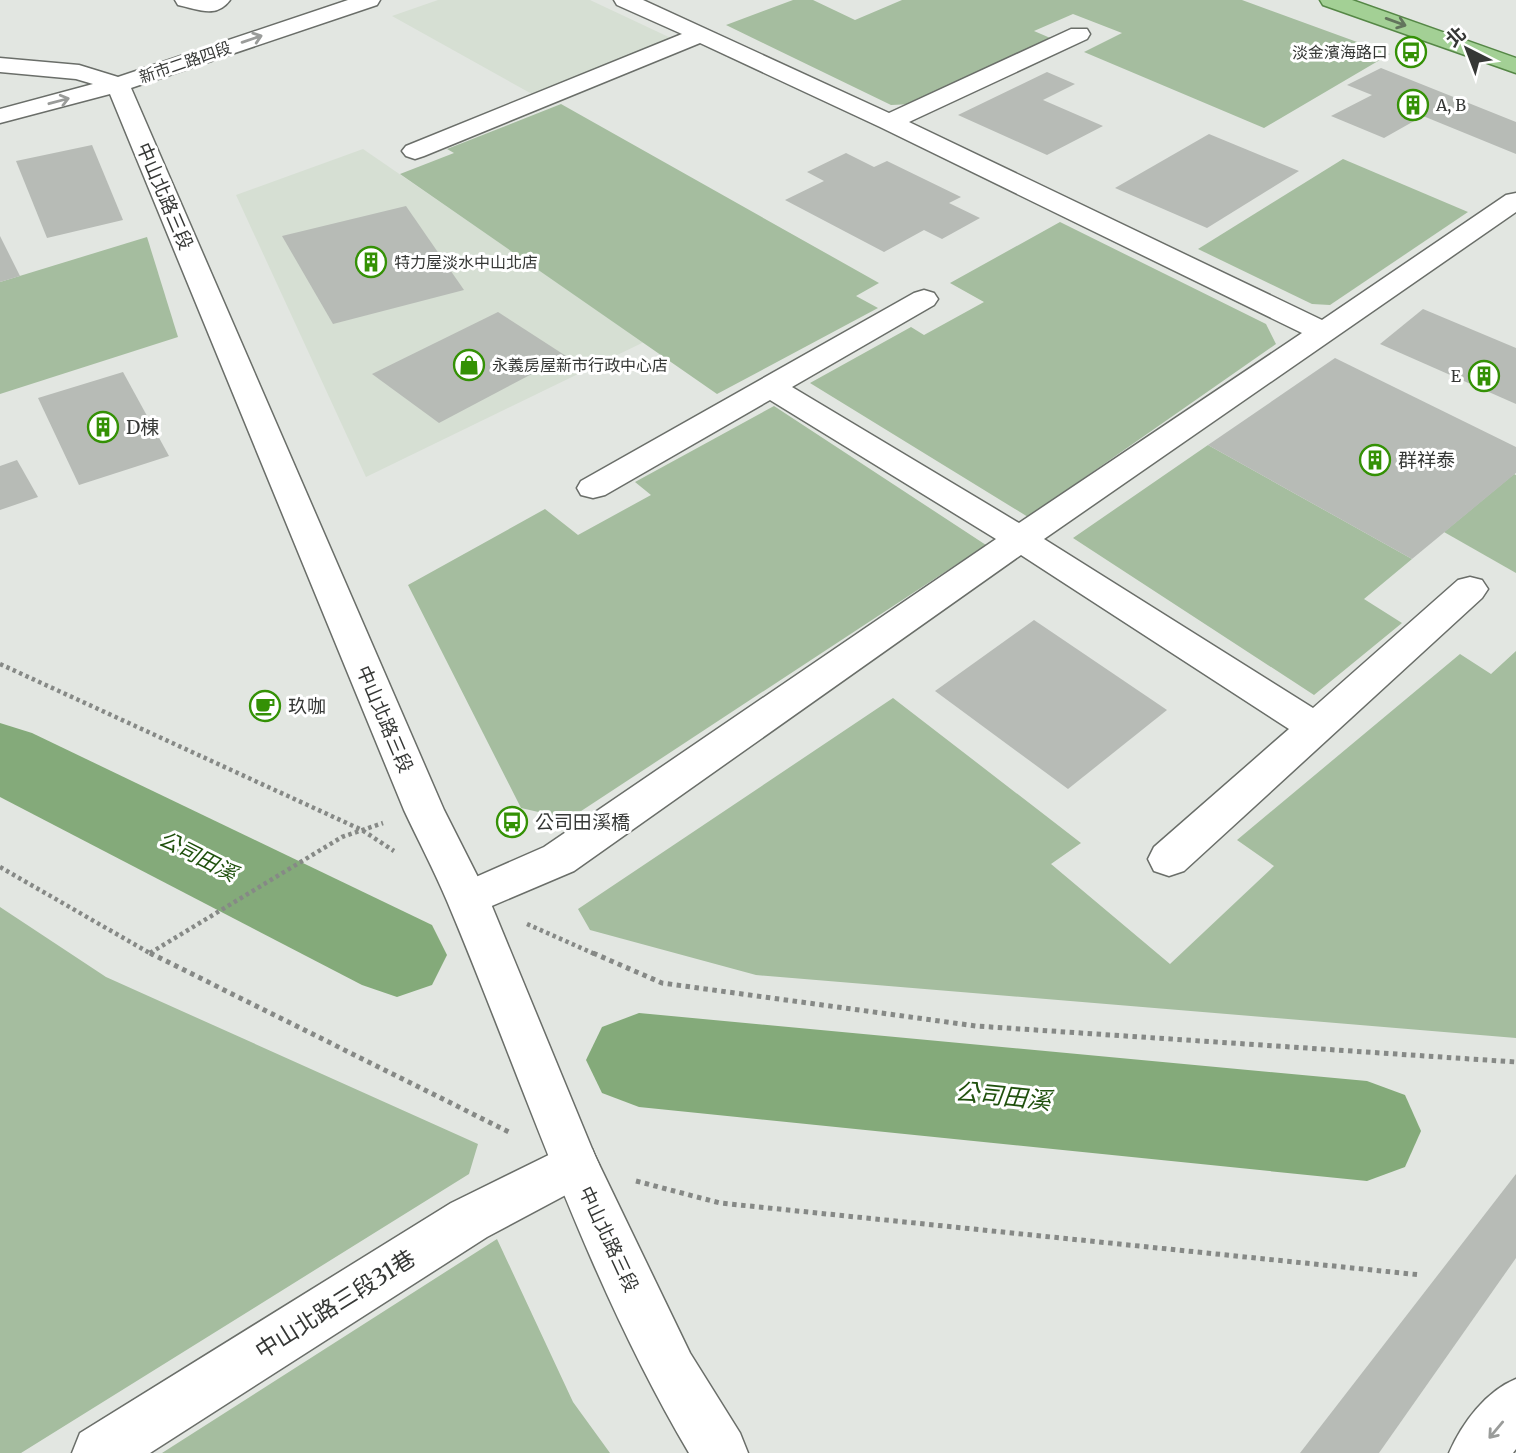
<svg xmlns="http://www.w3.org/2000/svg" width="1516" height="1453" font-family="Merriweather,'Noto Sans TC',serif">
<rect width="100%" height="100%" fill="#e2e6e1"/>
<!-- built -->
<g fill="#d6dfd3">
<path d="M438,0h152l83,39 -141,55 -140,-78z"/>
<path d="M363,149l281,193 -278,135 -130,-282z"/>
</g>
<!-- green -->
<g fill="#a5bd9f">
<path d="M793,0h20l42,20 47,-20h340l148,54 -126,74 -180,-76 38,-19 -49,-19 -39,17 21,9 -142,64 -22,1 -165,-80z"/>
<path d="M561,104l318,179 -23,13 22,12 -161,86 -317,-220 54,-21 -7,-4z"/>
<path d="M1343,159l125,53 -138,93 -18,-1 -114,-55z"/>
<path d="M1060,222l206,102 10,20 -248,173 -218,-134 101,-56 13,8 60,-33 -34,-19z"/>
<path d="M147,237l31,100 -178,57v-112z"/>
<path d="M774,406l212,139 -417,274 -48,-11 -113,-223 137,-76 33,26 73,-40 -16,-13z"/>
<path d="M1208,445l204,114 -48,40 38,24 -88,72 -241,-157z"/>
<path d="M1514,474l2,1v98l-72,-41z"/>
<path d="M1516,651v387l-760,-63 -166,-45 -12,-21 315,-211 188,145 -30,21 119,100 104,-98 -37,-26 223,-186 31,20z"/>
<path d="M0,907l106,70 372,167 -9,30 -448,279h-21z"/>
<path d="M497,1239l76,163 37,51h-448z"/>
</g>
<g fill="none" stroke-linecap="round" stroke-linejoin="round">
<!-- river -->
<g fill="#84aa7a" fill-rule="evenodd">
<path d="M0,723l32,10 400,192 15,30 -15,30 -35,12 -35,-12 -362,-188z"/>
<path d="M639,1013l728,68 38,14 16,36 -16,36 -38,14 -728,-74 -37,-14 -16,-33 16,-33z"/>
</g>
</g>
<!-- building -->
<g fill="#b7bbb6">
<path d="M1381,68l135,54v32l-93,-38 -39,22 -53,-22 41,-21 -25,-10z"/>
<path d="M1047,72l28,12 -32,16 60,26 -56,29 -89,-40z"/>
<path d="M1209,134l90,37 -92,57 -92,-40z"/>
<path d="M92,145l31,75 -76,18 -31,-77z"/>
<path d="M846,153l28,14 13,-6 74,36 -12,6 31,15 -38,21 -18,-9 -40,22 -99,-52 39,-19 -17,-9z"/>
<path d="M406,206l58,84 -131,34 -51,-88z"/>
<path d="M0,236l20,40 -20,6z"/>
<path d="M1423,309l93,39v56l-136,-60z"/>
<path d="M498,312l68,44 -127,67 -67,-49z"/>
<path d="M1335,358l181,89v26l-104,86 -204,-114z"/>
<path d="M123,372l46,84 -90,29 -41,-87z"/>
<path d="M17,460l21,37 -38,13v-44z"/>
<path d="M1034,620l133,90 -99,79 -133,-98z"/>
<path d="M1516,1174v84l-137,195h-79z"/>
</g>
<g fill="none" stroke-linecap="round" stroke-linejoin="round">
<!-- street casing -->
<g stroke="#6a6e69" stroke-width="3">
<g id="street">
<path d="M175,0h55c-14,19 -32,9 -52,5z"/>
<path d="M614,0h29l246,113 182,-84h16l3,5 -3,5 -178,83 413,198 184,-125 10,-2v19l-472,327 269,169 145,-128 12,-3 12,3 6,9 -6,9 -298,273 -15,5 -15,-5 -6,-12 6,-12 135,-118 -268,-174 -447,316 -106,45 -15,-5 -6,-12 6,-12 91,-40 452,-308 -226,-139 -165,95 -12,3 -12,-3 -4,-7 4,-7 333,-188 10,-3 10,3 4,6 -4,6 -142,82 227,136 283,-190 -422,-206 -180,-84 -276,113 -9,3 -9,-3 -4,-5 4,-5 276,-112 -65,-29z"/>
<path d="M575,1142l17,7 7,16 -7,16 -105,56 -337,216h-78l8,-20 371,-230z"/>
</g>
</g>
<!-- secondary casing -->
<g stroke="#6a6e69" stroke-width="3">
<g id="secondary">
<path d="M348,0h32l-3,5 -246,83 313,722 45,89 106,257 95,197 50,80 8,20h-59c-103,-174 -164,-367 -242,-552 -13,-31 -29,-61 -43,-91l-294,-716 -110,29v-14l93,-25 -17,-5 -76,-7v-14l79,7 39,12z"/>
<path d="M1516,1379v70l-3,4h-64c13,-30 37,-62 67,-74z"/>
</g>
</g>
<!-- primary casing -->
<g stroke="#558746" stroke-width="3">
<path id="primary" d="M1320,0h32l164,58v15l-193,-68z"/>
</g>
<!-- path-far1 -->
<g stroke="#868986" stroke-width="4.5" stroke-dasharray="3.5 3.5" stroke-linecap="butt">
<path d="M0,664l362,166 32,21"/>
<path d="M0,867l153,88"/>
<path d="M527,924l70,31"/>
<path d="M150,953l192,-116 41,-14"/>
</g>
<!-- path -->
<g stroke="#868986" stroke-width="5" stroke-dasharray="4.5 4.5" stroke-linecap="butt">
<path d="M150,953l361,180"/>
<path d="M593,953l69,30 314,43 540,36"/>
<path d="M636,1181l84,22 701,72"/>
</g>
<!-- street -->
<use href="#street" fill="#fff" fill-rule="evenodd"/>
<!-- secondary -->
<use href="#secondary" fill="#fff" fill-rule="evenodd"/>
<!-- primary -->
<use href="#primary" fill="#a3d095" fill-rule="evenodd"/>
</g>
<!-- one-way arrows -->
<defs><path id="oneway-shaft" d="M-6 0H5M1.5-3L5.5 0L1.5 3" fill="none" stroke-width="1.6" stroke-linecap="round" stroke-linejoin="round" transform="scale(1.75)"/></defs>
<use stroke="#62755c" href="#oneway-shaft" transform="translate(1396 22) rotate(20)"/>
<g stroke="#9a9c9a">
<use href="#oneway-shaft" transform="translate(252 39) rotate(-19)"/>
<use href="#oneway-shaft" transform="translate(59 101) rotate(-15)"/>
<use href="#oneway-shaft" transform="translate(1496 1430) rotate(130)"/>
</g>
<!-- icons -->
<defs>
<g id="bus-ring" transform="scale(1.575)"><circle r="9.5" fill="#fff" stroke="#349105" stroke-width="1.5"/><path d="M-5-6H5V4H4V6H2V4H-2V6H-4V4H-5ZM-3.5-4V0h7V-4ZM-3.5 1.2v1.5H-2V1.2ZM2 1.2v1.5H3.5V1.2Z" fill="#349105"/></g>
<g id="building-ring" transform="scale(1.575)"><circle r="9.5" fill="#fff" stroke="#349105" stroke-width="1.5"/><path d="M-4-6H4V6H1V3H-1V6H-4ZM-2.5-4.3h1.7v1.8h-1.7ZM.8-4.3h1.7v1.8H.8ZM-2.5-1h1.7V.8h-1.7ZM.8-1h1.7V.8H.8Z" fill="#349105"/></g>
<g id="shop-ring" transform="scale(1.575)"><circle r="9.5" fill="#fff" stroke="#349105" stroke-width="1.5"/><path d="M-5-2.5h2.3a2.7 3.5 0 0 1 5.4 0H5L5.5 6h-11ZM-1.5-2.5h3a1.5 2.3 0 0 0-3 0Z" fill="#349105"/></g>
<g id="cafe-ring" transform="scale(1.575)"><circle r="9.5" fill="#fff" stroke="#349105" stroke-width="1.5"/><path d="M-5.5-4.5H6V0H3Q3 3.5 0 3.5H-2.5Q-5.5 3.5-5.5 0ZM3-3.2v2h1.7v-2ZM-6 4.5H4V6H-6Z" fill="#349105"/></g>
</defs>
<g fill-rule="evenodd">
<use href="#bus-ring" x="1411" y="52"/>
<use href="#building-ring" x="1413" y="105"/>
<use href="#building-ring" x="371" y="262"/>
<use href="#shop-ring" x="469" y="365"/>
<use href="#building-ring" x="1484" y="376"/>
<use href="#building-ring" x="103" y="427"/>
<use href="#building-ring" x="1375" y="460"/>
<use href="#cafe-ring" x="265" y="706"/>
<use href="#bus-ring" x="512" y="822"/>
</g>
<g text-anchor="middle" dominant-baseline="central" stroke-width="6" stroke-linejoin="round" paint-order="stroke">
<!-- far-poi labels -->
<g font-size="16" fill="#363836" stroke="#fff" text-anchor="start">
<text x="1388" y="52" text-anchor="end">淡金濱海路口</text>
<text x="1436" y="105">A, B</text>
<text x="394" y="262">特力屋淡水中山北店</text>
<text x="492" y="365">永義房屋新市行政中心店</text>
<text x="1461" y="376" text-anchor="end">E</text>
</g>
<!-- far-street labels -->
<g font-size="16" fill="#363836" stroke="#fff">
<text transform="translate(185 62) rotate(-19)">新市二路四段</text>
</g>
<!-- street labels -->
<g font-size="19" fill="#363836" stroke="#fff">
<text transform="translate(165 196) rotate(67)">中山北路三段</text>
<text transform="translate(385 719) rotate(67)">中山北路三段</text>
<text transform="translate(609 1239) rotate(65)">中山北路三段</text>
</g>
<!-- poi labels -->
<g font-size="19" fill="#363836" stroke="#fff" text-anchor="start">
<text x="126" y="427">D棟</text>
<text x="1398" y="460">群祥泰</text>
<text x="288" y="706">玖咖</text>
<text x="535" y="822">公司田溪橋</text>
</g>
<!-- water labels -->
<g font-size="21" font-style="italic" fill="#20510e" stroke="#fff">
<text transform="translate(198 856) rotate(27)">公司田溪</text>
</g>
<!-- near-street labels -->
<g font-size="23" fill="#363836" stroke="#fff">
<text transform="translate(335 1304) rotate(-32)">中山北路三段31巷</text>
</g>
<!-- near-water labels -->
<g font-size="24" font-style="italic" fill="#20510e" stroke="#fff">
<text transform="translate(1003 1096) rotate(6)">公司田溪</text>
</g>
</g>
<!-- north arrow -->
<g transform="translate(1467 49) rotate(318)" stroke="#ffffff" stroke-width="5" paint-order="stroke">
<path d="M0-5L12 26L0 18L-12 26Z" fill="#363836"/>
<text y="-10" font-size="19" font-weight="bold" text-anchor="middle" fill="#363836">北</text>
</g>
</svg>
